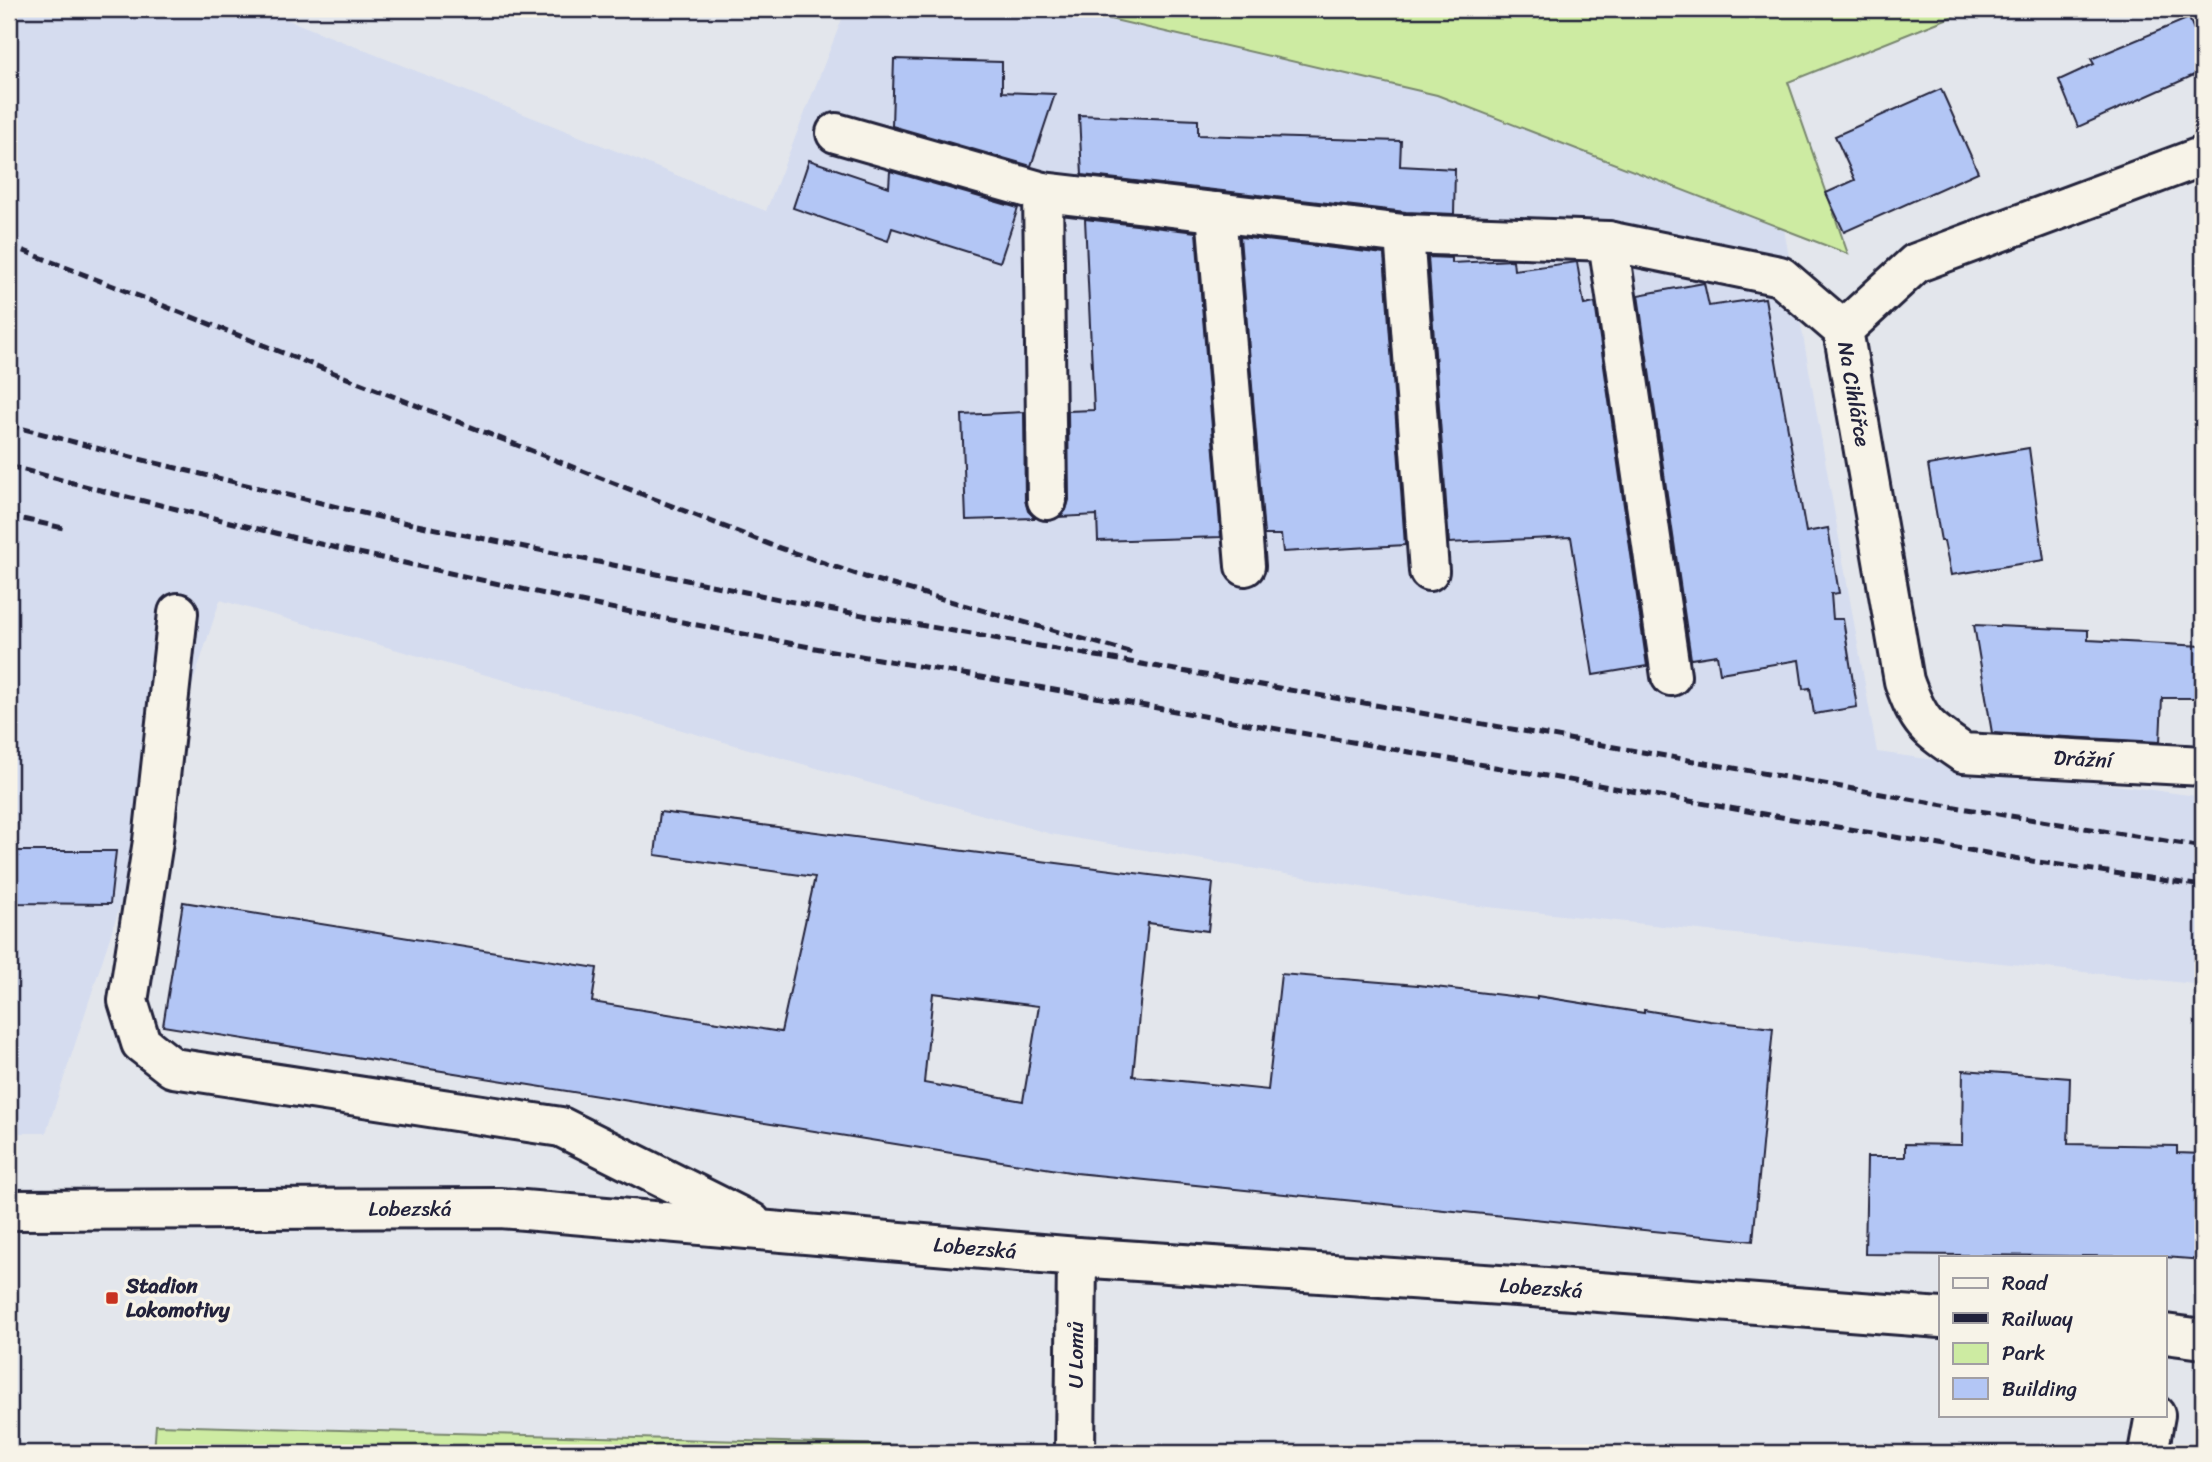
<svg xmlns="http://www.w3.org/2000/svg" width="2212" height="1462" font-family="Sriracha,sans-serif">
<rect width="100%" height="100%" fill="#e3e6ec"/>
<filter id="ink" filterUnits="userSpaceOnUse"><feTurbulence type="fractalNoise" baseFrequency=".0143" numOctaves="2"/><feDisplacementMap in="SourceGraphic" scale="14" xChannelSelector="R" yChannelSelector="G"/><feConvolveMatrix kernelMatrix="1 2 1 2 8 2 1 2 1" color-interpolation-filters="sRGB"/></filter>
<g filter="url(#ink)">
<!-- built -->
<path fill="#d5dcef" d="M9,9h252l505,202 80,-202h221l370,86 347,134 93,523 326,45v188l-742,-81 -410,-70 -831,-234 -174,533h-37z"/>
<!-- green -->
<g fill="#cdeba2" stroke="#78866e" stroke-width="2">
<path d="M1067,9h904l-183,73 60,172 -411,-159z"/>
<path d="M156,1425l811,22v6h-813z"/>
</g>
<!-- building -->
<g fill="#b3c6f5" stroke="#22223b" stroke-width="2" fill-rule="evenodd">
<path d="M2189,18l14,33v20l-125,56 -19,-47 35,-16 -3,-5z"/>
<path d="M894,59l108,3v30l53,2 -24,72 -139,-40z"/>
<path d="M1941,89l37,83 -134,60 -18,-39 29,-13 -20,-44z"/>
<path d="M1079,115l119,5v15l203,6 -1,25 55,3 -1,45 -48,-2 -324,-37z"/>
<path d="M809,160l80,27 1,-16 128,37 -18,54 -108,-34 -4,13 -95,-33z"/>
<path d="M1085,219l111,13 25,305 -123,4 -1,-26 -37,2 6,-7 3,-10 -1,-89 26,-1z"/>
<path d="M1240,237l144,17 21,291 -122,7 -2,-17h-17z"/>
<path d="M1428,257l24,1v5l61,-3 1,10 63,-8 7,43 11,-2 52,363 -54,9 -22,-138 -122,6z"/>
<path d="M1704,283l5,23 56,-8 41,234 22,-4 11,65 -8,1 2,25h10l14,88 -43,7 -4,-26 -7,1 -4,-29 -79,13 -3,-18 -26,4 -53,-364z"/>
<path d="M1024,412l1,88 3,11 7,7 -69,2 -4,-105z"/>
<path d="M2029,448l15,112 -93,15 -7,-34h-3l-13,-76z"/>
<path d="M1974,625l114,5v10l115,6v52h-41l-2,44 -168,-9z"/>
<path d="M660,812l553,71 -5,48 -60,-8 -15,153 135,14 13,-116 137,11 119,14v-3l107,17v-3l66,11 63,7 -20,213 -677,-68 -913,-147 20,-124 414,66 -5,34 189,30 34,-155 -160,-22zM933,993l106,13 -16,95 -99,-18z"/>
<path d="M9,851h107l-6,53 -101,-1z"/>
<path d="M1963,1070l107,8 -2,66 109,2v7l26,1v106l-38,-3 -300,-3 2,-97h38v-13l57,1z"/>
</g>
<g fill="none" stroke-linecap="round" stroke-linejoin="round">
<!-- minor casing -->
<g stroke="#22223b" stroke-width="44">
<g id="minor">
<path d="M836,133l207,59 361,42 204,7 172,35 63,54"/>
<path d="M2203,156l-287,107 -73,67 61,351c15,42 22,47 59,72l240,13"/>
<path d="M1043,192l4,308"/>
<path d="M1216,212l29,354"/>
<path d="M1404,234l25,337"/>
<path d="M1608,241l63,435"/>
<path d="M178,613l-25,228 -25,160 13,42 32,25 388,59 190,95"/>
<path d="M9,1210l491,-2 577,49 469,31 395,30"/>
<path d="M2165,1334l38,5"/>
<path d="M1075,1453l2,-196"/>
<path d="M2148,1453l7,-38"/>
</g>
</g>
<!-- minor -->
<use href="#minor" stroke="#f7f3e8" stroke-width="38"/>
<!-- rail -->
<g stroke="#22223b" stroke-width="5" stroke-dasharray="10 5" stroke-linecap="butt">
<path d="M9,245l762,300 94,32 271,77"/>
<path d="M9,425l126,33 248,60 440,90 1144,201 236,38"/>
<path d="M9,466l106,28 226,55 249,55 225,44 1217,213 171,25"/>
<path d="M9,516l54,12"/>
</g>
</g>
</g>
<!-- markers -->
<rect fill="#c8321e" stroke="#f7f3e8" stroke-width="2.5" x="105" y="1291" width="14" height="14" rx="3.5"/>
<g text-anchor="middle" dominant-baseline="central" stroke-width="7" stroke-linejoin="round" paint-order="stroke">
<!-- street labels -->
<g font-size="21" fill="#22223b" stroke="#f7f3e8">
<text transform="translate(1854 394) rotate(80)">Na Cihlářce</text>
<text transform="translate(2083 759) rotate(3)">Drážní</text>
<text x="410" y="1209">Lobezská</text>
<text transform="translate(975 1248) rotate(5)">Lobezská</text>
<text transform="translate(1541 1288) rotate(4)">Lobezská</text>
<text transform="translate(1076 1355) rotate(-90)">U Lomů</text>
</g>
<!-- poi labels -->
<g font-size="21" font-weight="bold" fill="#22223b" stroke="#f7f3e8" text-anchor="start">
<text x="126" y="1286">Stadion<tspan x="126" dy="24">Lokomotivy</tspan></text>
</g>
</g>
<!-- margin -->
<rect width="2212" height="1462" fill="none" stroke="#f7f3e8" stroke-width="35"/>
<rect x="18" y="18" width="2177" height="1427" fill="none" stroke="#22223b" stroke-width="2.5" filter="url(#ink)"/>
<!-- legend -->
<rect x="1939" y="1256" width="228" height="161" fill="#f7f3e8" stroke="#a29fa3" stroke-width="2"/>
<rect x="1953" y="1278" width="35" height="10" fill="#f7f3e8" stroke="#a29fa3" stroke-width="2"/>
<text x="2002" y="1290" font-size="21" fill="#22223b">Road</text>
<rect x="1953" y="1313" width="35" height="10" fill="#22223b" stroke="#a29fa3" stroke-width="2"/>
<text x="2002" y="1326" font-size="21" fill="#22223b">Railway</text>
<rect x="1953" y="1343" width="35" height="21" fill="#cdeba2" stroke="#a29fa3" stroke-width="2"/>
<text x="2002" y="1360" font-size="21" fill="#22223b">Park</text>
<rect x="1953" y="1378" width="35" height="21" fill="#b3c6f5" stroke="#a29fa3" stroke-width="2"/>
<text x="2002" y="1396" font-size="21" fill="#22223b">Building</text>
</svg>
